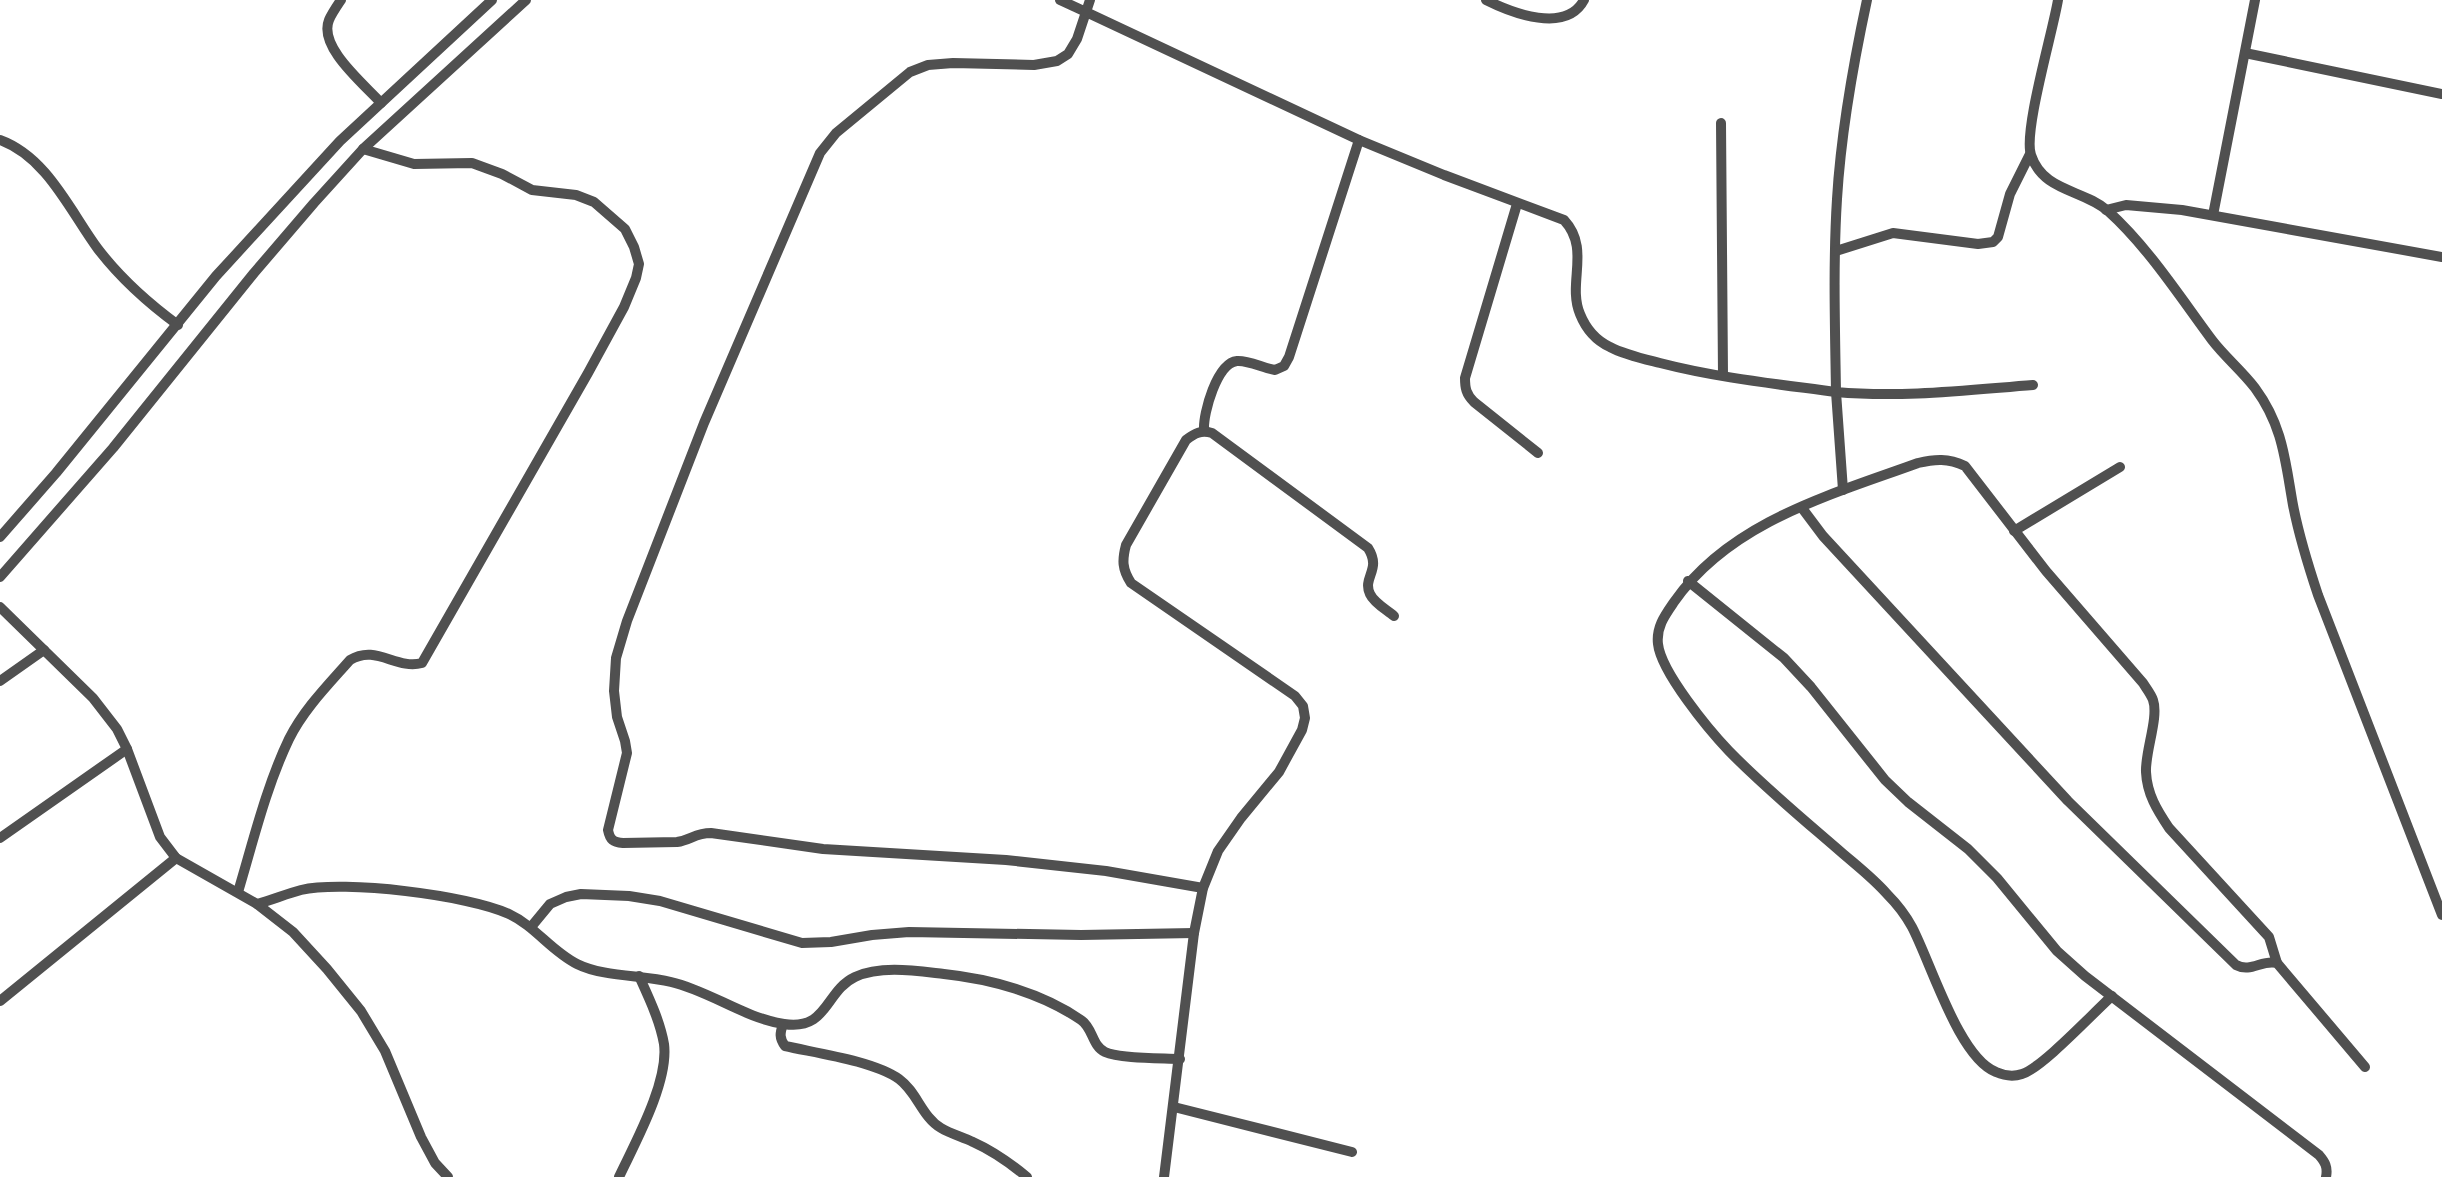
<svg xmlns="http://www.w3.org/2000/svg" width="2442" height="1177" font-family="Lato,sans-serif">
<rect width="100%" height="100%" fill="#fff"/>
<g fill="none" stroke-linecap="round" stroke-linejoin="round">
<!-- minor -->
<g stroke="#505050" stroke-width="10">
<path d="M341,0c-4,6 -9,13 -12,20 -11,27 35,64 52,83"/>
<path d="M1060,0l26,12 -9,27 -9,15 -11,7 -23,4 -81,-2 -25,2 -18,7 -74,61 -16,20 -116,270 -77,198 -11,37 -2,33 3,26 8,24 2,12 -19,77c2,10 5,12 15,13l54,-1c14,-2 18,-9 34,-9l112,16 183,11 100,11 97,17"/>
<path d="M1090,0l-4,12 273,128 85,35 120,45c27,29 3,63 16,94 6,15 15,26 30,33 15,8 34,12 50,16 58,15 117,21 176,29l7,98"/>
<path d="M1486,0c26,13 80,34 98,0"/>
<path d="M1867,0c-14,65 -26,132 -30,199 -4,64 -2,129 -1,193 66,6 132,-2 197,-7"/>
<path d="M2058,0c-5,31 -35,132 -27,155 12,37 52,34 77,56 40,36 72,86 104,129 13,17 30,31 43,48 28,38 30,72 38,117 6,31 15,60 25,90l124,320"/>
<path d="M2245,53l197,41"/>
<path d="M1721,123l2,252"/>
<path d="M0,140c47,17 70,71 98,109 23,30 50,54 80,76"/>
<path d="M1517,204l-52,174c0,10 1,16 9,24l64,51"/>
<path d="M2106,210l20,-5 56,5 260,47"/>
<path d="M2213,215l42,-215"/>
<path d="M1836,251l57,-18 85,11 15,-2 5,-5 12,-43 20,-40"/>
<path d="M1204,430c-1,-17 13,-67 33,-69 11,-1 26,7 38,9l9,-4 5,-9 70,-217"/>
<path d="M1802,508l21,28 245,265 168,164c15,8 26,-6 41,-2l88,104"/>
<path d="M2014,531l106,-64"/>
<path d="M1688,581l96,77 27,29 74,93 23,22 60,47 29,29 60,73 28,25 234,179c6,7 9,12 7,22"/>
<path d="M0,607l93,91 24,31 10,20 33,88 16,21 81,46 36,28 34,37 34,42 24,40 36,86 14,26 13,14"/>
<path d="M0,681l44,-31"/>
<path d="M0,838l127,-89"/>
<path d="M238,892c15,-50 28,-105 51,-153 15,-30 39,-54 61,-79 26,-16 46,10 72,3l166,-290 36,-66 12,-29 3,-14 -5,-17 -9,-18 -31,-27 -18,-7 -44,-5 -30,-16 -30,-11 -58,1 -51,-15"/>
<path d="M257,904c15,-4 29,-10 44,-14 43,-10 167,5 208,24 26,12 42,37 68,50 26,13 66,11 94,18 39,9 73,36 113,42 44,7 41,-33 71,-47 26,-12 62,-6 89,-3 47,5 98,19 137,46 12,8 11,26 24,32 15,7 56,6 75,7"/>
<path d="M531,927l19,-23 16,-7 15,-3 48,2 31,5 142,42 29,-1 41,-7 37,-3 172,3 113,-2"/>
<path d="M2112,996c-19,17 -70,72 -90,78 -9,3 -17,2 -26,-2 -37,-14 -65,-109 -84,-145 -6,-11 -16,-24 -25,-33 -14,-16 -31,-29 -46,-42 -38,-33 -77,-65 -112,-101 -20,-21 -68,-79 -71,-107 -2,-17 7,-29 16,-42 56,-80 156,-107 244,-139 17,-4 30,-5 47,3l81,105 97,112c3,5 8,11 10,17 6,17 -8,52 -7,72 1,22 11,38 23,56l100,109 8,26"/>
<path d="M0,1001l176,-143"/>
<path d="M783,1024c-3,9 -4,14 2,22 31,7 89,15 114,33 18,13 23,38 42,49 10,6 22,9 32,14 20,9 37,21 54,35"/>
<path d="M1174,1107l178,45"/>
<path d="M619,1177c16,-34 50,-95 45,-133 -4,-23 -15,-46 -25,-68"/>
<path d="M1164,1177l30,-244 9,-45 15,-37 23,-33 38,-46 23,-42 3,-12 -2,-12 -8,-10 -164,-113c-9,-14 -9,-23 -5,-38l60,-105c9,-7 15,-10 26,-7l156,115c14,22 -6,29 2,46 4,9 17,16 24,22"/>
</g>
<!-- tertiary -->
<g stroke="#505050" stroke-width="10">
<path d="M0,537l56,-64 160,-197 124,-135 152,-141"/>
<path d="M0,577l113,-129 141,-175 60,-70 49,-54 163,-149"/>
</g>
</g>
</svg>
